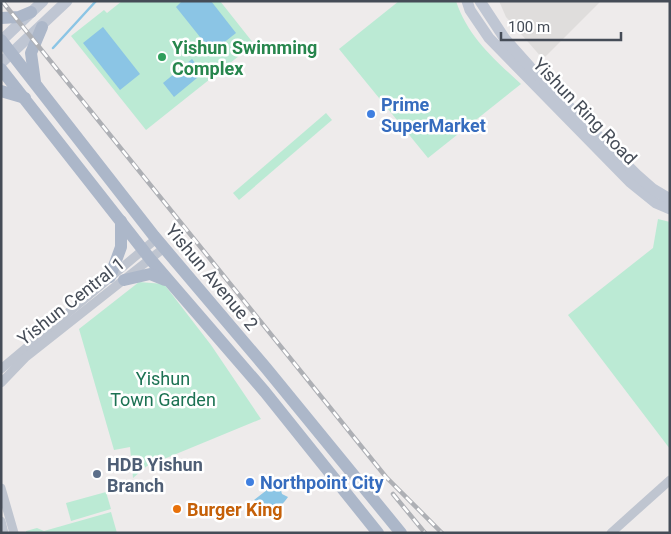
<svg xmlns="http://www.w3.org/2000/svg" width="671" height="534" font-family="Roboto,sans-serif">
<rect width="100%" height="100%" fill="#eeebeb"/>
<!-- education -->
<path fill="#dfdddc" d="M499,1h102l-58,58 -37,-42z"/>
<!-- green -->
<g fill="#bbead4">
<path d="M122,1h98l34,43 -108,86 -75,-94 33,-26 3,3z"/>
<path d="M399,1h57c12,36 38,58 65,83l-93,74 -89,-109z"/>
<path d="M326,113l6,7 -93,80 -6,-7z"/>
<path d="M658,219l12,3v227l-102,-134 85,-67z"/>
<path d="M139,282l25,2 47,61 50,74 -114,47 -14,12 -3,-31 -16,3 -35,-121z"/>
<path d="M106,492l5,17 -40,12 -5,-18z"/>
<path d="M111,512l6,21h-91v-2l11,-3 7,3z"/>
</g>
<!-- water -->
<g fill="#8bc5e5">
<path d="M182,1h29l25,32 -24,19 -36,-45z"/>
<path d="M103,27l37,47 -20,16 -37,-47z"/>
<path d="M192,59l11,14 -29,24 -11,-14z"/>
<path d="M272,486l8,1 2,7 6,3c-7,11 -19,16 -31,14v-8l-3,-3z"/>
</g>
<g fill="none" stroke-linecap="round" stroke-linejoin="round">
<!-- stream -->
<path stroke="#8bc5e5" stroke-width="2.5" d="M53,48l43,-47"/>
<!-- minor -->
<g stroke="#bfc5d0" stroke-width="9">
<path d="M1,369l155,-130"/>
<path d="M1,383l25,-26 138,-109"/>
<path d="M1,488l13,45"/>
<path d="M1,521l3,12"/>
<path d="M611,533l59,-53"/>
</g>
<!-- secondary -->
<g stroke="#bfc6d3" stroke-width="11">
<path d="M467,1l3,9 19,28 141,144 26,21 14,6"/>
<path d="M480,1l25,38 25,28 106,107 17,15 17,10"/>
<path d="M1,41l42,-40"/>
<path d="M1,63l66,-62"/>
</g>
<!-- primary -->
<g stroke="#acb7c9" stroke-width="12">
<path d="M1,18l18,-1 12,-5"/>
<path d="M1,40l153,196 112,132 135,165"/>
<path d="M1,69l150,191 114,132 113,141"/>
<path d="M35,82l-4,-29 11,-26"/>
<path d="M1,91l24,7"/>
<path d="M110,277l11,-30v-26"/>
<path d="M124,280l26,-6 15,6"/>
</g>
<!-- rail casing -->
<g stroke="#aeb0b5" stroke-width="4.5">
<g id="rail">
<path d="M2,1l384,476 56,56"/>
<path d="M393,494l32,39"/>
</g>
</g>
<!-- rail -->
<use href="#rail" stroke="#fff" stroke-width="2.5" stroke-dasharray="8" stroke-linecap="butt"/>
</g>
<!-- markers -->
<circle fill="#2e9e5b" stroke="#fff" stroke-width="2" cx="162" cy="57" r="5"/>
<g fill="#3f7fe0" stroke="#fff" stroke-width="2">
<circle cx="371" cy="114" r="5"/>
<circle cx="250" cy="482" r="5"/>
</g>
<circle fill="#5c6f8a" stroke="#fff" stroke-width="2" cx="97" cy="474" r="5"/>
<circle fill="#e8710a" stroke="#fff" stroke-width="2" cx="177" cy="509" r="5"/>
<g text-anchor="middle" dominant-baseline="central" stroke-width="5" stroke-linejoin="round" paint-order="stroke">
<!-- leisure labels -->
<g font-size="18" font-weight="bold" fill="#27864d" stroke="#fff" text-anchor="start">
<text x="172" y="47">Yishun Swimming<tspan x="172" dy="21">Complex</tspan></text>
</g>
<!-- shop labels -->
<g font-size="18" font-weight="bold" fill="#366cbe" stroke="#fff" text-anchor="start">
<text x="381" y="104">Prime<tspan x="381" dy="21">SuperMarket</tspan></text>
<text x="260" y="482">Northpoint City</text>
</g>
<!-- street labels -->
<g font-size="18" fill="#454c57" stroke="#fff">
<text transform="translate(585 111) rotate(46)">Yishun Ring Road</text>
<text transform="translate(212 277) rotate(50)">Yishun Avenue 2</text>
<text transform="translate(71 301) rotate(-38)">Yishun Central 1</text>
</g>
<!-- park labels -->
<g font-size="18" fill="#1c7253" stroke="#fff">
<text x="163" y="378">Yishun<tspan x="163" dy="21">Town Garden</tspan></text>
</g>
<!-- service labels -->
<g font-size="18" font-weight="bold" fill="#4e5e75" stroke="#fff" text-anchor="start">
<text x="107" y="464">HDB Yishun<tspan x="107" dy="21">Branch</tspan></text>
</g>
<!-- food labels -->
<g font-size="18" font-weight="bold" fill="#c56008" stroke="#fff" text-anchor="start">
<text x="187" y="509">Burger King</text>
</g>
</g>
<!-- border -->
<rect width="671" height="534" fill="none" stroke="#454c57" stroke-width="5"/>
<!-- scale -->
<path d="M501 32v8h120v-8" fill="none" stroke="#454c57" stroke-width="2.5"/>
<text x="508" y="32" font-size="15" fill="#454c57" stroke="#ffffff" stroke-width="4" paint-order="stroke">100 m</text>
</svg>
